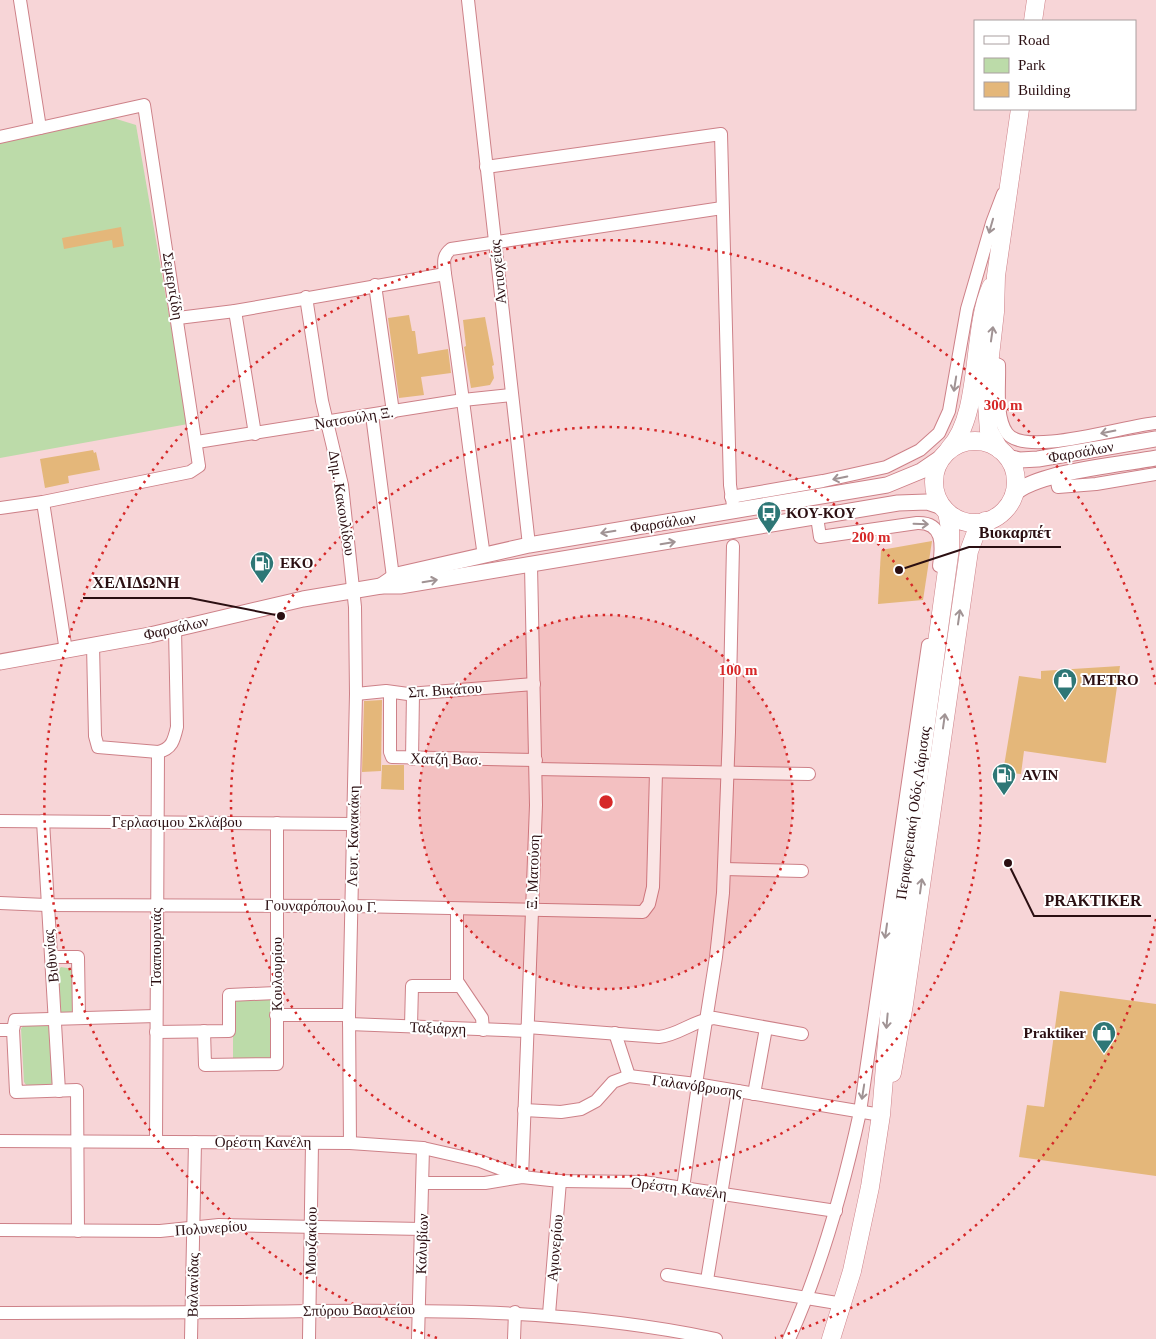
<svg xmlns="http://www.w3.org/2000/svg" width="1156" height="1339" font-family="Georgia,serif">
<rect width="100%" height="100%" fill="#f7d5d7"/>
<!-- green -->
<g fill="#bcdba9">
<path d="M110,117l26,8 52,299 -188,34v-321z"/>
<path d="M61,967l12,2v40l-2,4 -9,1 -3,-6 -1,-38z"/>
<path d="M271,999l-1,63h-37v-62z"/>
<path d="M48,1025l3,2 2,55 -3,3h-24l-2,-3 -3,-53 2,-3z"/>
</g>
<!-- building -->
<g fill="#e4b77a">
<path d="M121,227l3,19 -11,2 -1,-8 -48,9 -2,-11z"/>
<path d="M409,315l3,16h3l3,23 30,-5 3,24 -30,4 3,18 -25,3 -11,-80z"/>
<path d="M485,317l9,48 -2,1 2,12 -4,7 -19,3 -7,-41 2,-1 -3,-26z"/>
<path d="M93,450l1,3 2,-1 4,18 -32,6 1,7 -24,5 -5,-29z"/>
<path d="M932,541l-9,59 -45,4 3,-54z"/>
<path d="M1120,666l-14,97 -82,-12 -3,23 -18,-2 16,-96 22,3v-8z"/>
<path d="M382,700l-1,71 -19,1 2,-71z"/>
<path d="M382,765h22v25l-23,-1z"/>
<path d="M1060,991l96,13v172l-137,-19 8,-52 17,2z"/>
</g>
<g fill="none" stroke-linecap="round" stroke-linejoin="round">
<!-- minor casing -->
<g stroke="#cd8188" stroke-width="14">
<g id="minor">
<path d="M20,0l20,128"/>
<path d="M468,0l61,545"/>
<path d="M0,137l144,-32 55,361 -9,6 -147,30 -43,6"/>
<path d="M486,167l235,-33 9,351 4,27"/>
<path d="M375,285l18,127"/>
<path d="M306,297l16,104 20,84 13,122 1,87 -7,321 1,128"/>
<path d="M235,311l20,123"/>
<path d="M178,318l57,-7 210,-37"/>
<path d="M988,360l11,5c1,20 -4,51 8,68 18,25 120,-8 149,-10"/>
<path d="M372,415l21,162"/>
<path d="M197,442l266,-42 48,-5"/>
<path d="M1056,476l2,11 38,-3 60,-10"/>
<path d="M731,497l92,-16 63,-14 34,-17 19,-17 10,-22 18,-102 25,-86 11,-29"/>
<path d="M43,502l23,149"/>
<path d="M817,517l3,20 97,-14c27,-1 25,23 22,43"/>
<path d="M484,556c-14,-94 -24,-188 -39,-282 -1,-11 -3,-18 6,-25l271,-41"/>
<path d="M93,645l2,91 3,11 60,5c14,-3 16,-12 19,-25l-2,-98"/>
<path d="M390,692v60l2,5 144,3"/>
<path d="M356,694l30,-3 22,3 126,-10"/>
<path d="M412,759l1,-66"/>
<path d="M536,769l273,5"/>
<path d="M0,821l353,3"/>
<path d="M43,821l16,270"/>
<path d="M724,869l78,2"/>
<path d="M0,903l46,2 306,1 291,6 6,-8 4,-17 3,-115"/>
<path d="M457,910v71l25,37 1,12"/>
<path d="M52,957h26l1,61"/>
<path d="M276,1015h73"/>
<path d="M349,1024l178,7"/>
<path d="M411,1026l1,-40h48"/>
<path d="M527,1027l132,10c20,-2 35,-17 55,-19l88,16"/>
<path d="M0,1030h13l2,-10 141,-4"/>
<path d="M13,1030l3,62 61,-2 1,141"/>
<path d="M204,1031l1,34 72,-1v-241"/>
<path d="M156,1032l73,-1v-36l47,-2"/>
<path d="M615,1033l14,43"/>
<path d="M696,1084l20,-127 7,-64 6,-161 4,-186"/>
<path d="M754,1094l12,-66"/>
<path d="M524,1110l37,2 20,-3 15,-8 17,-19 16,-6 67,8 185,31"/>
<path d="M0,1141l350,2 73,5 57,13 42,16 14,-372 -5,-239"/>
<path d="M156,1142l2,-390"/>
<path d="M424,1183h61l37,-6 38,4 83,1 193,29"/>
<path d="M683,1188l15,-103"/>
<path d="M0,1230l160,1 59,-6 203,4"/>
<path d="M667,1275l176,29"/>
<path d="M707,1280l31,-189"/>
<path d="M0,1313c103,-1 207,0 310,-2 138,-1 269,-1 406,28"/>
<path d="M549,1314l11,-133"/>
<path d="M191,1339l4,-197"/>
<path d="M309,1339l3,-196"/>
<path d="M418,1339l5,-191"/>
<path d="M514,1339l1,-27"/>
<path d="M789,1339c33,-73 54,-149 71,-227l68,-467"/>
</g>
</g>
<!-- major casing -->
<g stroke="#cd8188" stroke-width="17">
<g id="major">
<path d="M1007,457l13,3 18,-1 118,-20"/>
<path d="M1013,495c21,-23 111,-31 143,-37"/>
<path d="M381,586l16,-11 132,-30 358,-60 34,-14 22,-15"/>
<path d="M0,662l150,-27 153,-36 78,-13h19l498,-83 29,-1 15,5"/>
</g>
</g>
<!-- highway casing -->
<g stroke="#cd8188" stroke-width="19">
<g id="highway">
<path d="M1033,21l3,-21"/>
<circle cx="975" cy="482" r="41"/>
<path d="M949,449c33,-34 22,-117 42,-162"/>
<path d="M999,449l-10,-18 -3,-40 9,-79 1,-36 24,-167"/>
<path d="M892,1073l12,-69 65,-453 9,-24 7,-6"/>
<path d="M831,1339l21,-68 18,-84 11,-72 13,-159 56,-408v-20l-3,-16"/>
</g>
</g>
<!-- minor -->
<use href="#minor" stroke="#fff" stroke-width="12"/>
<!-- major -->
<use href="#major" stroke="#fff" stroke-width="15"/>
<!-- highway -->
<use href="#highway" stroke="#fff" stroke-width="18"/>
</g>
<!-- one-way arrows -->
<defs><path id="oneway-shaft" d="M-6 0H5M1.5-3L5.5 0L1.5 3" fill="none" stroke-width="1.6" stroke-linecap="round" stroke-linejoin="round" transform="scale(1.25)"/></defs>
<g stroke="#a09394">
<use href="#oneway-shaft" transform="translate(991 226) rotate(106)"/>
<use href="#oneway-shaft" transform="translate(992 334) rotate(-82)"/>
<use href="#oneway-shaft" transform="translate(955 384) rotate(99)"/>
<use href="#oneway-shaft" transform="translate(1108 432) rotate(169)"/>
<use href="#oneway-shaft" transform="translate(840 478) rotate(168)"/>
<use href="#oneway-shaft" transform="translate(921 524) rotate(2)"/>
<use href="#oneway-shaft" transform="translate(608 532) rotate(171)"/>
<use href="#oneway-shaft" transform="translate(668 543) rotate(-9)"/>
<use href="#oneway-shaft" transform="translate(430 581) rotate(-9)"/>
<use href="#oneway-shaft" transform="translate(959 617) rotate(-82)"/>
<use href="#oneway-shaft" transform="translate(944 721) rotate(-82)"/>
<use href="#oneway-shaft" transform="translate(921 886) rotate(-82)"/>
<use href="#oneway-shaft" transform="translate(886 931) rotate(98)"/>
<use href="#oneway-shaft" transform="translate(887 1021) rotate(95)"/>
<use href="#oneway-shaft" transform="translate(863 1092) rotate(99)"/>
</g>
<!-- distance rings -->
<circle cx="606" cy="802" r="187" fill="#d62828" fill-opacity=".12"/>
<g fill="none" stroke="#d62828" stroke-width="2.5" stroke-dasharray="2.5 5">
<circle cx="606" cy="802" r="187"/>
<circle cx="606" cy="802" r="375"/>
<path d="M1156 919A562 562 0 0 1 775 1338M437 1338A562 562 0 1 1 1156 685"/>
</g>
<!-- icons -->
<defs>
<g id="bus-pin" transform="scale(1.25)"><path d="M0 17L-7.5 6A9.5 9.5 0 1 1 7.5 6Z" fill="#2e7776" stroke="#fff"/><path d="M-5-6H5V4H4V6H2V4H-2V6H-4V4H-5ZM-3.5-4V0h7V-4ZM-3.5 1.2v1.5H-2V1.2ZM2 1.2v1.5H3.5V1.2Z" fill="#fff"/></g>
<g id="fuel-pin" transform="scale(1.25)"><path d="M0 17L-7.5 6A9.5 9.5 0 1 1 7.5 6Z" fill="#2e7776" stroke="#fff"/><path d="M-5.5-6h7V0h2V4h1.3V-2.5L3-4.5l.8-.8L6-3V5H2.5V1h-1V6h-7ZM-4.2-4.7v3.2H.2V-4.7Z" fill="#fff"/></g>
<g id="shop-pin" transform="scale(1.25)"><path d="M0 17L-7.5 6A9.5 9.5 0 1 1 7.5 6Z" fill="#2e7776" stroke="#fff"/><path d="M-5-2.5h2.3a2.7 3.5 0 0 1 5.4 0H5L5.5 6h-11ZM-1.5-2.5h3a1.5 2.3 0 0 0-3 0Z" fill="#fff"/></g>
</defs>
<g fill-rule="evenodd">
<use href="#bus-pin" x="769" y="513"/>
<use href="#fuel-pin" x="262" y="563"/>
<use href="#shop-pin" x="1065" y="680"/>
<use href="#fuel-pin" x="1004" y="775"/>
<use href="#shop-pin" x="1104" y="1033"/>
</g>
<g text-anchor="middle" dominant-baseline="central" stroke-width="4" stroke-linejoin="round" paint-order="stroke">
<!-- street labels -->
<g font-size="15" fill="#2b0f12" stroke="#fff">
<text transform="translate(498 272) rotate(-96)">Αντιοχείας</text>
<text transform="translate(173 286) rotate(81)">Σεμερτζίδη</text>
<text transform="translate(354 418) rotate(-9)">Νατσούλη Ξ.</text>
<text transform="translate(1081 452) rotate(-10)">Φαρσάλων</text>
<text transform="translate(342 503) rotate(81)">Δημ. Κακουλίδου</text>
<text transform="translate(663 523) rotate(-9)">Φαρσάλων</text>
<text transform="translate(176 628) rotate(-13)">Φαρσάλων</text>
<text transform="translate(445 690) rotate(-4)">Σπ. Βικάτου</text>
<text transform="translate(446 759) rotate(1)">Χατζή Βασ.</text>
<text transform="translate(913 813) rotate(-82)">Περιφερειακή Οδός Λάρισας</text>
<text x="177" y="822">Γερλασιμου Σκλάβου</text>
<text transform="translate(353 836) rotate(-89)">Λευτ. Κανακάκη</text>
<text transform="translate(533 872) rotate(-88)">Ξ. Ματούση</text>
<text transform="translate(321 906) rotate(1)">Γουναρόπουλου Γ.</text>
<text transform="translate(156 947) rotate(-90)">Τσαπουρνιάς</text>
<text transform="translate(51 956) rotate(-96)">Βιθυνίας</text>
<text transform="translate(277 974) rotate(-90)">Κουλουρίου</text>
<text transform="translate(438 1028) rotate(2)">Ταξιάρχη</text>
<text transform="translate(697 1086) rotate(8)">Γαλανόβρυσης</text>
<text x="263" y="1142">Ορέστη Κανέλη</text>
<text transform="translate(679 1188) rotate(7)">Ορέστη Κανέλη</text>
<text transform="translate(211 1228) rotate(-4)">Πολυνερίου</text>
<text transform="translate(311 1241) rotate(-89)">Μουζακίου</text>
<text transform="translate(422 1244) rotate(-88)">Καλυβίων</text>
<text transform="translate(555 1248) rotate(-85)">Αγιονερίου</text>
<text transform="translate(193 1285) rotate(-89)">Βαλανίδας</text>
<text transform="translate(359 1310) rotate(-1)">Σπύρου Βασιλείου</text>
</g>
<!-- poi labels -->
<g font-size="15" font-weight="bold" fill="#2b0f12" stroke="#fff" text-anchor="start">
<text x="786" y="513">ΚΟΥ-ΚΟΥ</text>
<text x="280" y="563">EKO</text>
<text x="1082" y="680">METRO</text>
<text x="1022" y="775">AVIN</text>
<text x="1086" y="1033" text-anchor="end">Praktiker</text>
</g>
</g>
<circle cx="606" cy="802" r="8" fill="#d62828" stroke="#fff" stroke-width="2.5"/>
<g font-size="15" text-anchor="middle" font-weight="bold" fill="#d62828" stroke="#fff" stroke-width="4" stroke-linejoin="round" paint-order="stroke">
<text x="1003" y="410">300 m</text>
<text x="871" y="542">200 m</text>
<text x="738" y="675">100 m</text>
</g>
<!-- callouts -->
<path fill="none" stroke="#2b0f12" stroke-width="2" d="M899 570L969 547H1061M281 616L190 598H83M1008 863L1034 916H1151"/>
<g fill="#2b0f12" stroke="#fff" stroke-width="2">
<circle cx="899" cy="570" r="5"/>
<circle cx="281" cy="616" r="5"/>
<circle cx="1008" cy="863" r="5"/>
</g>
<g font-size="16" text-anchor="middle" font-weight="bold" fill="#2b0f12" stroke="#fff" stroke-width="4" stroke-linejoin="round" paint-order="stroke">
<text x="1015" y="538">Βιοκαρπέτ</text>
<text x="136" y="588">ΧΕΛΙΔΩΝΗ</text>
<text x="1093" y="906">PRAKTIKER</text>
</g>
<!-- legend -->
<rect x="974" y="20" width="162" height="90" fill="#ffffff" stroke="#aa9fa0"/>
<rect x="984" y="36" width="25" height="8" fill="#ffffff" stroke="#aa9fa0"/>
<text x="1018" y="45" font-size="15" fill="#2b0f12">Road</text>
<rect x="984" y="58" width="25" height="15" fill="#bcdba9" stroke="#aa9fa0"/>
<text x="1018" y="70" font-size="15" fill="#2b0f12">Park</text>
<rect x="984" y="82" width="25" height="15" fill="#e4b77a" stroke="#aa9fa0"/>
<text x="1018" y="95" font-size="15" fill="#2b0f12">Building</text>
</svg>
